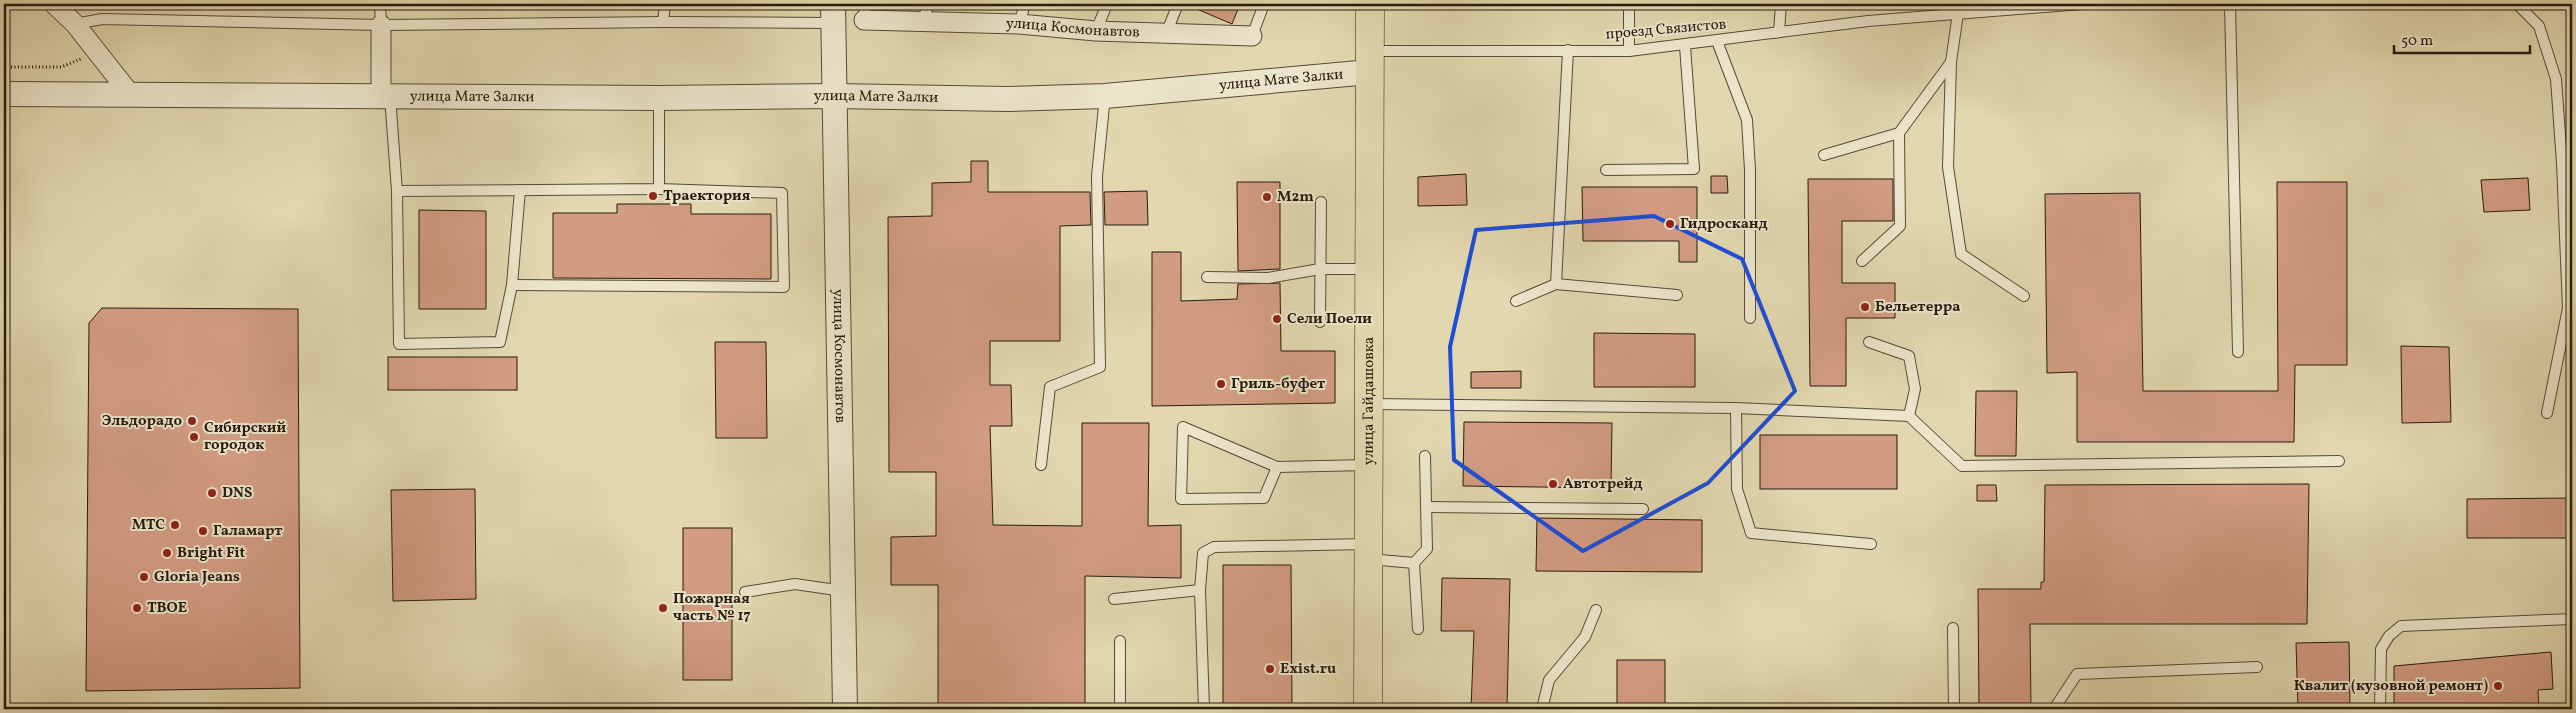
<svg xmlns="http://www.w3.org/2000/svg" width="2576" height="713" font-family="Vollkorn,serif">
<rect width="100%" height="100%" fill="#e2d7af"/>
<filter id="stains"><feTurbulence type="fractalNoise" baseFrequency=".004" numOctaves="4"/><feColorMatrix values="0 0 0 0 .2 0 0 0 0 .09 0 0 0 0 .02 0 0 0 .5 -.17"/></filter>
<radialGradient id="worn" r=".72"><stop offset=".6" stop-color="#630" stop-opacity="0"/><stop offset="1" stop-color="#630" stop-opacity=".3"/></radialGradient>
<!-- building -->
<g fill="#d29c82" stroke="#271b0e">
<path d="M1185,4h55l-8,20z"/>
<path d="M971,161h17v31h102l1,33 -31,1v115h-70v44h21l1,41h-22l3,99 89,1v-103h67l-1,103 33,-1v53l-96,-2v133h-147v-124h-47v-48l45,-1v-64h-47l-1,-255 44,-1v-33l39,-1z"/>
<path d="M1466,174l1,31 -49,1v-29z"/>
<path d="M1711,176h16l1,17h-17z"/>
<path d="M2528,178l2,32 -46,2 -3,-32z"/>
<path d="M1808,179h85v42h-51v62h53v35h-49v68h-36z"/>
<path d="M1237,182h43v87l-42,2z"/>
<path d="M2277,182h70v183h-52l-1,77h-217v-70l-30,1 -2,-179 95,-1 3,198h135z"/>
<path d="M1582,187h115v75h-18v-21h-96z"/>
<path d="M1147,191l1,34h-43l-1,-33z"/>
<path d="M617,204h74v10h80v65l-218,-1v-65h64z"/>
<path d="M419,210l67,1v98h-67z"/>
<path d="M1152,252h29v49l56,-2 1,-15 42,-1 1,68h54v52l-183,3z"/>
<path d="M102,308l196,1 2,379 -214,3 3,-368z"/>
<path d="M1594,333l101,1v53h-101z"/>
<path d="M715,342h51l1,96h-51z"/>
<path d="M2401,346l48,1 2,75 -49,1z"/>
<rect x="388" y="357" width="129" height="33"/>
<path d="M1521,371v17h-50v-16z"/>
<path d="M1976,391h41l-1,65h-41z"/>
<path d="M1464,422l148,1 -1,65 -148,-2z"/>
<rect x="1760" y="435" width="137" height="54"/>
<path d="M2309,484l-2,140h-277l1,85h-52l-1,-120h63v-7h3l1,-97z"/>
<path d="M1977,485h19l1,16h-20z"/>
<path d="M475,489l1,110 -83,2 -2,-111z"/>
<path d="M2572,498v40h-105v-39z"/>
<path d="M1537,518l165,2v52l-166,-1z"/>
<rect x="683" y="528" width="49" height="152"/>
<path d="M1223,565h68l1,144h-69z"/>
<path d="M1442,578l68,1 -3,130h-36l3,-78h-33z"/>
<path d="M2349,642l1,67h-52l-2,-66z"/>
<path d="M2551,652l2,37 -15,1 1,19h-145v-43z"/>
<rect x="1617" y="660" width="48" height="49"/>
</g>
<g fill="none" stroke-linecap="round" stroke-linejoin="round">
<!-- service casing -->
<g stroke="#564a36" stroke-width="12">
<g id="service">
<path d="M380,4l1,21"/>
<path d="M1629,4v47"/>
<path d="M2230,4l8,348"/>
<path d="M2517,4l22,22 17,53 6,84 6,145h4"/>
<path d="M1958,13l-7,49 -3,105 13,87 63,42"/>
<path d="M864,20l1,-16"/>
<path d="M922,21l7,-17"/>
<path d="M663,22l2,-18"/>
<path d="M75,24l27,-5 279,6 282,-3 170,1"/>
<path d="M1019,24l6,-20"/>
<path d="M1096,31l11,-27"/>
<path d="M1773,33l6,-1 2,-28"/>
<path d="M1166,34l12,-30"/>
<path d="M1252,36l12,-32"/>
<path d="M1722,40l-5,1 30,79 3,50v148"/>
<path d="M1371,51h258l239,-30 214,-17"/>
<path d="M390,96l7,95 2,153 101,-2 12,-57 8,-95"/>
<path d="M1824,155l75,-22 52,-71"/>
<path d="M1606,170l88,-1 -9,-123"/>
<path d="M397,191l262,-2v-91"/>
<path d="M1862,261l38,-35 -1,-93"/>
<path d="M1207,277l61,1 52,-9h48"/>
<path d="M1556,284l121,11"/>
<path d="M512,285l272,2 -2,-94 -123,-4"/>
<path d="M1516,301l40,-17 12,-234"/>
<path d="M1320,322l1,-120"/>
<path d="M1869,342l40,14 6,33 -6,27"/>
<path d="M1371,404l365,4 173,8 53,50 377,-5"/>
<path d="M1736,408l1,81 14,44 120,11"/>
<path d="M2547,413l21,-105"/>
<path d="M1041,465l9,-78 50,-20 -3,-191 8,-80"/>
<path d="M1277,467l-13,31 -83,1 2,-72 94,40 90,-2"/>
<path d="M1426,507l217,2"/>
<path d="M1369,559l45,4 4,66"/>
<path d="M1414,563l13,-14 -2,-93"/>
<path d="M745,592l50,-8 48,7"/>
<path d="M1114,599l86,-9"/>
<path d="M1953,628l1,81"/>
<path d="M1120,709v-68"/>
<path d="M1204,709l-4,-119 3,-37 11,-6 153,-3"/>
<path d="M1542,709l7,-29 36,-43 11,-27"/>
<path d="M2054,709l23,-35 180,-7"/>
<path d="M2380,709l1,-60 8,-13 12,-10 171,-7"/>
</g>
</g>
<!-- minor casing -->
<g stroke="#564a36" stroke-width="21">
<g id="minor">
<path d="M54,4l21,20 56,71"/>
<path id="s1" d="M864,20l155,4 77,7 156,5"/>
<path d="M381,25v70"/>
</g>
</g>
<!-- tertiary casing -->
<g stroke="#564a36" stroke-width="26">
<g id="tertiary">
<path id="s2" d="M833,4l12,705"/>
<path id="s3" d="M4,94l655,4 174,-2 175,3 97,-3 265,-24"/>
</g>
</g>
<!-- primary casing -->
<g stroke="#271b0e" stroke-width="29">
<g id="primary">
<path id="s4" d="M1368,709l2,-705"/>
</g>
</g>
<!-- path -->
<path stroke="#271b0e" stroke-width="3" stroke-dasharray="1 2.5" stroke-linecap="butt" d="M4,67h57l20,-8"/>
<!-- service -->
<use href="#service" stroke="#ece5cb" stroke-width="10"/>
<!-- minor -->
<use href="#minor" stroke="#ece5cb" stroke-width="19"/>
<!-- tertiary -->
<use href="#tertiary" stroke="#ece5cb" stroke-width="24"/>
<!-- primary -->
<use href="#primary" stroke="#e2d7af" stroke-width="28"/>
</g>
<!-- marked area -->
<path fill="none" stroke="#1d4ed8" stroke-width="4" stroke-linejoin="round" d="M1654,216l88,43 53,132 -87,92 -125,68 -129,-91 -4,-113 26,-117z"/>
<!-- markers -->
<g fill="#8f2418" stroke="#ece5cb" stroke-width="2">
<circle cx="653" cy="196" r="5"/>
<circle cx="1267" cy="197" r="5"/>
<circle cx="1670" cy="224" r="5"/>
<circle cx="1865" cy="307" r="5"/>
<circle cx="1277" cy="319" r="5"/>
<circle cx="1221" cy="384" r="5"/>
<circle cx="192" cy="421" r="5"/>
<circle cx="194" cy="437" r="5"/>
<circle cx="1553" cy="484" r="5"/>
<circle cx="212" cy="493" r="5"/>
<circle cx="175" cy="525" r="5"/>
<circle cx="203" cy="531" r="5"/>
<circle cx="167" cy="553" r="5"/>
<circle cx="144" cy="577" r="5"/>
<circle cx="137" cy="608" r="5"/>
<circle cx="663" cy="608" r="5"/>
<circle cx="1270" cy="669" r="5"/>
<circle cx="2498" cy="686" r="5"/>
</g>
<g text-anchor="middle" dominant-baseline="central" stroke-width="4" stroke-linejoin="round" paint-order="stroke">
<!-- street labels -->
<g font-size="15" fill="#271b0e" stroke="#ece5cb">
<text stroke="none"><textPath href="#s1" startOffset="209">улица Космонавтов</textPath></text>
<text transform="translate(1666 30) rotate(-5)">проезд Связистов</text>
<text stroke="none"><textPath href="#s3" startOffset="1278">улица Мате Залки</textPath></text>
<text stroke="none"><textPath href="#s3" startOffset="468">улица Мате Залки</textPath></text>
<text stroke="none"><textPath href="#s3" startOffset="872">улица Мате Залки</textPath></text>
<text stroke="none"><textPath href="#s2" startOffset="352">улица Космонавтов</textPath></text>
<text stroke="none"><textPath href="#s4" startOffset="308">улица Гайдашовка</textPath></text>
</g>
<!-- poi labels -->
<g font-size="15" font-weight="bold" fill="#271b0e" stroke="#ece5cb" text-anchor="start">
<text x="663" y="196">Траектория</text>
<text x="1277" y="197">М2m</text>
<text x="1680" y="224">Гидросканд</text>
<text x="1875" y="307">Бельетерра</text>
<text x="1287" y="319">Сели Поели</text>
<text x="1231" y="384">Гриль-буфет</text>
<text x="182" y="421" text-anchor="end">Эльдорадо</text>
<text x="204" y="428">Сибирский<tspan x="204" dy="17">городок</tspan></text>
<text x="1563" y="484">Автотрейд</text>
<text x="222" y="493">DNS</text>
<text x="165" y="525" text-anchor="end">МТС</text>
<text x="213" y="531">Галамарт</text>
<text x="177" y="553">Bright Fit</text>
<text x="154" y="577">Gloria Jeans</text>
<text x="673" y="599">Пожарная<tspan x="673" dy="17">часть № 17</tspan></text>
<text x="147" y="608">ТВОЕ</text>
<text x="1280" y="669">Exist.ru</text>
<text x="2488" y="686" text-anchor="end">Квалит (кузовной ремонт)</text>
</g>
</g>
<!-- margin -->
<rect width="2576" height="713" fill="none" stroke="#e2d7af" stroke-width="20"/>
<rect x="5" y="5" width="2566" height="703" fill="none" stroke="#271b0e" stroke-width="2.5"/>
<rect x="10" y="10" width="2556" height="693" fill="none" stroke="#271b0e"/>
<!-- scale -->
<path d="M2394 45v8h136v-8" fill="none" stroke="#271b0e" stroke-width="2.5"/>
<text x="2401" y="45" font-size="15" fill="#271b0e" stroke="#ece5cb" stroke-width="4" paint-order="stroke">50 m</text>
<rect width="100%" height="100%" filter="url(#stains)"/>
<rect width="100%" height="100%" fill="url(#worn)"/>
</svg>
